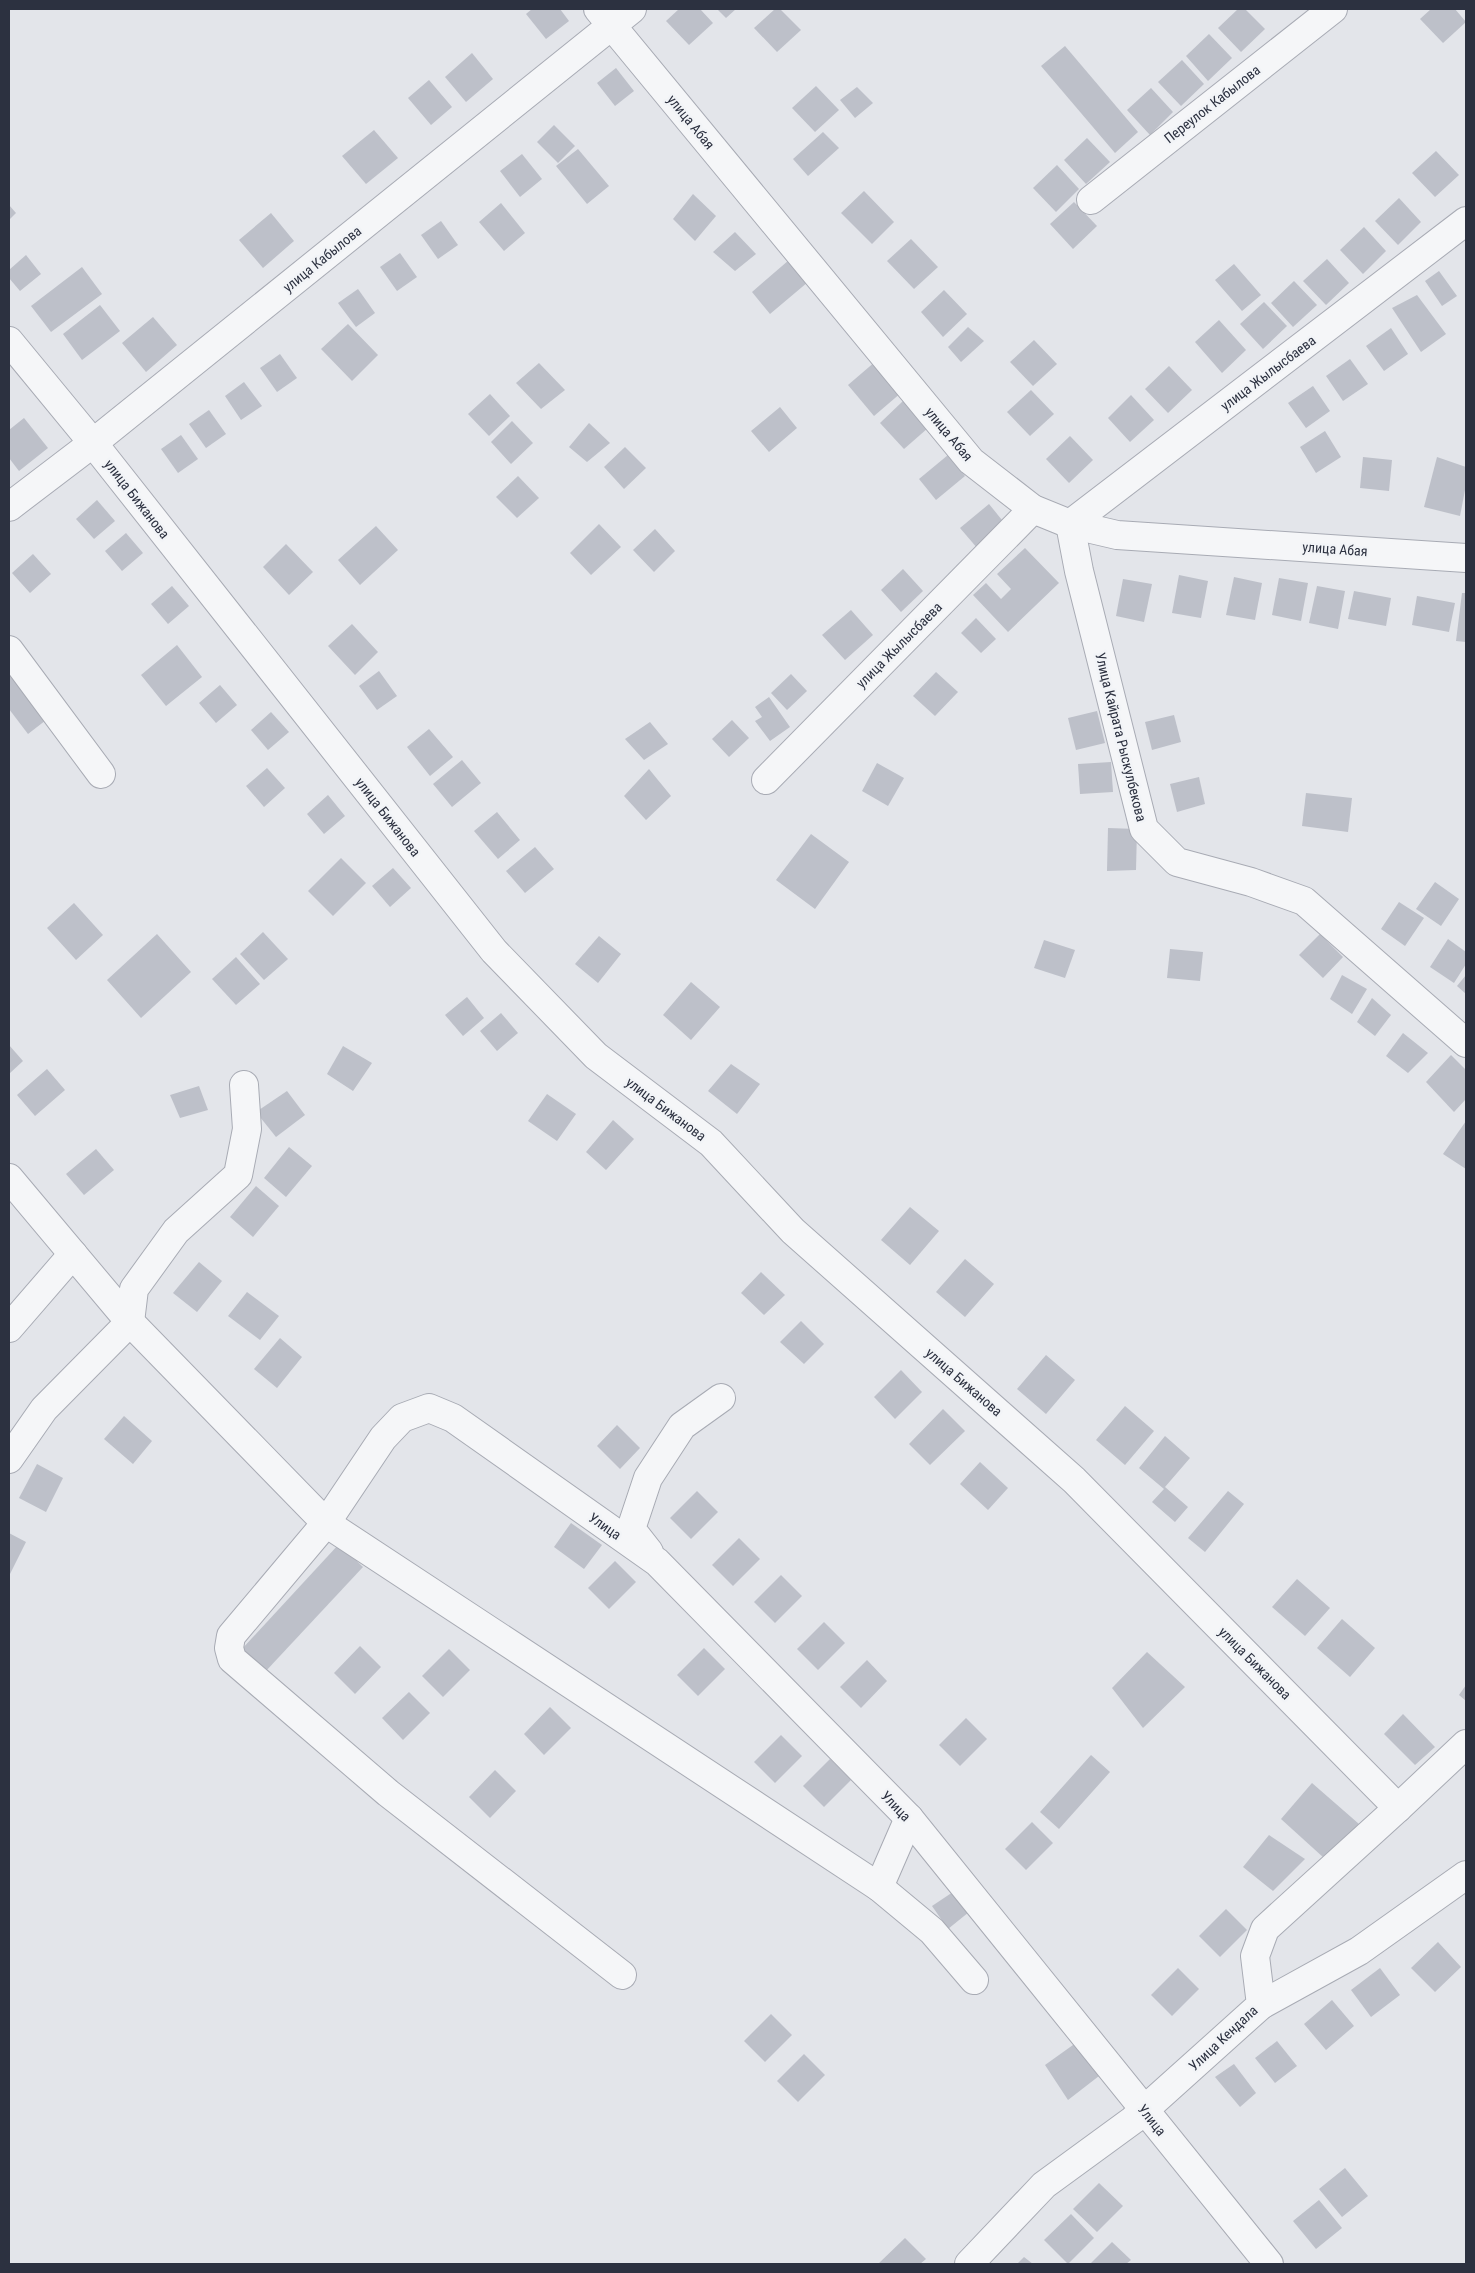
<svg xmlns="http://www.w3.org/2000/svg" width="1475" height="2273" font-family="'Roboto Condensed',sans-serif">
<rect width="100%" height="100%" fill="#e3e5ea"/>
<!-- building -->
<g fill="#bdc0c9">
<path d="M532,9h28l9,12 -23,18 -20,-25z"/>
<path d="M679,9h21l13,14 -24,22 -23,-24z"/>
<path d="M717,9h19l-10,9z"/>
<path d="M775,9h5l21,21 -24,22 -23,-24z"/>
<path d="M1238,9h7l20,20 -24,23 -23,-24z"/>
<path d="M1431,9h24l11,13 -23,21 -23,-24z"/>
<path d="M1209,34l23,24 -24,23 -22,-25z"/>
<path d="M1065,46l73,86 -23,21 -74,-87z"/>
<path d="M472,53l21,26 -27,23 -21,-25z"/>
<path d="M1182,60l22,24 -23,22 -23,-24z"/>
<path d="M616,68l18,23 -19,15 -18,-23z"/>
<path d="M429,80l23,27 -21,18 -23,-27z"/>
<path d="M816,86l23,24 -24,22 -23,-24z"/>
<path d="M857,87l16,16 -18,15 -15,-18z"/>
<path d="M1151,88l22,24 -23,23 -23,-25z"/>
<path d="M554,125l21,21 -17,17 -21,-21z"/>
<path d="M374,130l24,28 -32,26 -24,-28z"/>
<path d="M823,132l16,16 -31,28 -15,-17z"/>
<path d="M1087,138l23,24 -24,22 -22,-24z"/>
<path d="M578,149l31,37 -22,18 -31,-38z"/>
<path d="M1436,151l23,24 -24,22 -23,-24z"/>
<path d="M522,154l20,25 -22,18 -20,-26z"/>
<path d="M1057,165l22,24 -23,23 -23,-24z"/>
<path d="M864,191l30,31 -22,22 -31,-31z"/>
<path d="M693,194l23,22 -21,25 -22,-22z"/>
<path d="M1399,198l22,24 -23,23 -23,-24z"/>
<path d="M1074,202l23,24 -24,23 -23,-25z"/>
<path d="M501,203l24,30 -21,18 -25,-29z"/>
<path d="M9,205l7,8 -7,7z"/>
<path d="M271,213l23,28 -31,27 -24,-28z"/>
<path d="M441,221l17,24 -20,14 -17,-24z"/>
<path d="M1364,227l22,24 -23,23 -23,-24z"/>
<path d="M735,232l21,22 -21,17 -22,-19z"/>
<path d="M911,239l27,28 -24,22 -27,-28z"/>
<path d="M400,253l17,24 -20,14 -17,-24z"/>
<path d="M26,255l15,19 -21,17 -11,-13v-8z"/>
<path d="M1327,259l22,24 -23,22 -23,-24z"/>
<path d="M789,260l19,22 -38,32 -18,-22z"/>
<path d="M1234,264l27,31 -19,16 -27,-31z"/>
<path d="M82,267l20,27 -51,38 -20,-26z"/>
<path d="M1439,271l18,25 -15,10 -17,-25z"/>
<path d="M1294,281l23,24 -24,22 -22,-24z"/>
<path d="M358,289l17,24 -19,14 -18,-24z"/>
<path d="M944,290l23,24 -24,23 -22,-25z"/>
<path d="M1417,295l29,39 -25,18 -29,-44z"/>
<path d="M1264,302l23,24 -24,23 -23,-25z"/>
<path d="M100,305l20,26 -38,29 -19,-26z"/>
<path d="M153,317l24,28 -31,27 -24,-29z"/>
<path d="M1219,320l27,30 -24,23 -27,-31z"/>
<path d="M348,324l30,31 -26,26 -31,-32z"/>
<path d="M968,327l16,14 -23,21 -13,-15z"/>
<path d="M1391,328l17,26 -24,17 -18,-25z"/>
<path d="M1034,340l23,24 -24,22 -23,-24z"/>
<path d="M280,354l17,24 -20,14 -17,-24z"/>
<path d="M1350,359l18,25 -25,17 -17,-25z"/>
<path d="M876,361l26,31 -28,24 -26,-31z"/>
<path d="M539,363l26,27 -24,19 -25,-26z"/>
<path d="M1169,366l23,24 -24,23 -23,-24z"/>
<path d="M244,382l18,24 -21,14 -16,-24z"/>
<path d="M1313,386l17,25 -24,17 -18,-25z"/>
<path d="M1031,390l23,24 -24,22 -23,-24z"/>
<path d="M490,394l20,22 -21,20 -21,-22z"/>
<path d="M1131,395l23,25 -24,22 -22,-24z"/>
<path d="M903,401l25,27 -24,21 -24,-26z"/>
<path d="M780,407l17,21 -28,24 -18,-21z"/>
<path d="M209,410l17,24 -20,14 -17,-24z"/>
<path d="M24,418l24,30 -29,23 -10,-13v-28z"/>
<path d="M512,421l21,22 -22,21 -20,-22z"/>
<path d="M589,423l21,20 -23,19 -18,-15z"/>
<path d="M1325,431l16,26 -25,16 -16,-26z"/>
<path d="M181,435l17,24 -20,14 -17,-24z"/>
<path d="M1070,436l23,24 -24,23 -23,-24z"/>
<path d="M625,447l21,21 -22,21 -20,-22z"/>
<path d="M948,455l17,21 -29,24 -17,-21z"/>
<path d="M1363,457l29,3 -3,31 -29,-3z"/>
<path d="M1437,457l29,10v18l-6,31 -36,-9z"/>
<path d="M518,476l21,22 -22,20 -21,-21z"/>
<path d="M97,500l18,21 -21,18 -18,-20z"/>
<path d="M989,504l17,21 -28,24 -18,-21z"/>
<path d="M599,524l22,23 -30,28 -21,-22z"/>
<path d="M376,526l22,24 -38,35 -22,-25z"/>
<path d="M655,529l20,22 -21,21 -21,-22z"/>
<path d="M126,533l17,20 -21,18 -17,-20z"/>
<path d="M286,544l27,28 -24,23 -26,-28z"/>
<path d="M1025,548l34,35 -51,49 -35,-37 13,-12 15,16 10,-10 -14,-15z"/>
<path d="M33,554l18,20 -21,19 -18,-20z"/>
<path d="M903,569l20,22 -22,21 -20,-22z"/>
<path d="M1179,575l29,6 -7,37 -29,-5z"/>
<path d="M1234,577l28,6 -7,37 -29,-5z"/>
<path d="M1279,578l29,5 -7,38 -29,-6z"/>
<path d="M1123,579l29,5 -8,38 -28,-6z"/>
<path d="M172,586l17,20 -21,18 -17,-20z"/>
<path d="M1317,586l28,5 -7,38 -29,-6z"/>
<path d="M1354,591l37,7 -5,28 -38,-7z"/>
<path d="M1462,593h4v49l-10,-1z"/>
<path d="M1417,596l38,7 -6,29 -37,-7z"/>
<path d="M851,610l22,25 -28,25 -23,-25z"/>
<path d="M976,618l20,21 -15,14 -20,-20z"/>
<path d="M352,624l26,28 -23,23 -27,-29z"/>
<path d="M177,645l25,32 -36,29 -25,-31z"/>
<path d="M9,662l41,55 -22,17 -19,-25z"/>
<path d="M379,671l18,25 -20,14 -18,-24z"/>
<path d="M936,672l22,20 -23,24 -22,-20z"/>
<path d="M791,674l16,17 -20,19 -16,-17z"/>
<path d="M220,685l17,20 -21,18 -17,-20z"/>
<path d="M769,697l21,30 -20,14 -15,-20 7,-4 -7,-10z"/>
<path d="M1097,711l8,32 -29,7 -8,-32z"/>
<path d="M271,712l18,20 -21,18 -17,-20z"/>
<path d="M1174,715l7,27 -29,8 -7,-28z"/>
<path d="M732,720l17,18 -20,19 -17,-18z"/>
<path d="M650,722l18,22 -24,16 -19,-21z"/>
<path d="M429,729l24,28 -23,19 -23,-29z"/>
<path d="M462,760l19,23 -29,24 -19,-23z"/>
<path d="M1111,762l2,30 -33,2 -2,-30z"/>
<path d="M877,763l27,15 -16,28 -26,-15z"/>
<path d="M267,768l18,20 -21,19 -18,-21z"/>
<path d="M649,769l22,27 -25,24 -22,-24z"/>
<path d="M1199,777l6,27 -28,8 -7,-28z"/>
<path d="M1306,793l46,5 -4,34 -46,-6z"/>
<path d="M328,795l17,21 -21,18 -17,-20z"/>
<path d="M497,812l23,28 -22,19 -24,-28z"/>
<path d="M1108,828l29,1 -1,41 -29,1z"/>
<path d="M811,834l38,28 -34,47 -39,-29z"/>
<path d="M535,847l19,22 -29,24 -19,-22z"/>
<path d="M341,858l25,25 -33,33 -25,-25z"/>
<path d="M393,868l18,20 -21,19 -18,-21z"/>
<path d="M1435,882l24,17 -18,27 -25,-17z"/>
<path d="M1399,902l25,16 -19,28 -24,-17z"/>
<path d="M74,903l29,32 -27,25 -29,-32z"/>
<path d="M263,932l25,27 -24,21 -24,-26z"/>
<path d="M157,934l34,38 -50,46 -34,-38z"/>
<path d="M1320,934l23,23 -20,21 -24,-23z"/>
<path d="M599,936l22,18 -23,29 -23,-19z"/>
<path d="M1448,939l18,13v12l-12,19 -24,-16z"/>
<path d="M1044,940l31,10 -10,28 -31,-10z"/>
<path d="M1170,949l33,3 -3,29 -33,-3z"/>
<path d="M236,957l24,27 -24,21 -24,-26z"/>
<path d="M1342,975l25,14 -15,25 -22,-15z"/>
<path d="M1466,975v19l-9,-8z"/>
<path d="M691,982l29,25 -29,33 -28,-25z"/>
<path d="M467,997l17,21 -21,18 -18,-21z"/>
<path d="M1372,998l19,17 -16,21 -18,-14z"/>
<path d="M501,1013l17,20 -21,18 -17,-20z"/>
<path d="M1403,1033l25,20 -20,20 -22,-17z"/>
<path d="M9,1045l14,16 -14,13z"/>
<path d="M343,1046l29,17 -19,28 -26,-17z"/>
<path d="M1451,1055l15,15v29l-12,13 -28,-30z"/>
<path d="M731,1064l29,20 -23,30 -29,-23z"/>
<path d="M47,1069l18,21 -30,26 -18,-21z"/>
<path d="M199,1086l9,24 -28,8 -10,-23z"/>
<path d="M287,1091l18,24 -29,22 -20,-25z"/>
<path d="M547,1094l29,20 -19,27 -29,-20z"/>
<path d="M613,1120l21,19 -28,31 -20,-18z"/>
<path d="M1466,1121v48l-23,-15z"/>
<path d="M289,1147l23,19 -26,31 -22,-19z"/>
<path d="M96,1149l18,21 -30,25 -18,-21z"/>
<path d="M256,1186l23,20 -26,31 -23,-20z"/>
<path d="M910,1207l29,24 -29,34 -29,-25z"/>
<path d="M965,1259l29,25 -29,33 -29,-25z"/>
<path d="M199,1262l23,19 -25,31 -24,-19z"/>
<path d="M761,1272l24,23 -21,20 -23,-22z"/>
<path d="M247,1292l32,24 -19,24 -32,-24z"/>
<path d="M801,1321l23,23 -20,20 -24,-22z"/>
<path d="M280,1338l22,19 -25,31 -23,-19z"/>
<path d="M1046,1355l29,25 -29,34 -29,-25z"/>
<path d="M901,1370l21,22 -27,27 -21,-22z"/>
<path d="M1125,1406l29,25 -29,34 -29,-25z"/>
<path d="M943,1409l22,22 -35,34 -21,-21z"/>
<path d="M124,1416l28,25 -19,23 -29,-25z"/>
<path d="M617,1425l23,23 -20,21 -23,-23z"/>
<path d="M1165,1436l25,22 -25,29 23,20 -13,15 -23,-20 12,-13 -25,-21z"/>
<path d="M980,1462l28,26 -20,22 -28,-26z"/>
<path d="M37,1464l26,14 -17,34 -27,-14z"/>
<path d="M697,1491l21,21 -27,27 -21,-21z"/>
<path d="M1228,1491l16,13 -39,48 -17,-14z"/>
<path d="M571,1523l31,22 -18,24 -30,-22z"/>
<path d="M9,1533l17,9 -17,34z"/>
<path d="M739,1538l21,21 -27,27 -21,-21z"/>
<path d="M339,1544l24,23 -98,105 -24,-22z"/>
<path d="M615,1561l21,21 -27,27 -21,-21z"/>
<path d="M781,1575l21,21 -27,27 -21,-21z"/>
<path d="M1297,1579l33,29 -25,28 -33,-29z"/>
<path d="M1342,1619l33,29 -25,29 -33,-29z"/>
<path d="M824,1622l21,21 -27,27 -21,-21z"/>
<path d="M360,1646l21,21 -26,27 -21,-21z"/>
<path d="M704,1648l21,21 -27,27 -21,-21z"/>
<path d="M449,1649l21,21 -27,27 -21,-21z"/>
<path d="M1147,1652l38,35 -42,41 -31,-40z"/>
<path d="M867,1660l20,21 -26,27 -21,-21z"/>
<path d="M1466,1685v16l-7,-6z"/>
<path d="M409,1692l21,21 -27,27 -21,-22z"/>
<path d="M550,1707l21,21 -27,27 -20,-21z"/>
<path d="M1403,1714l32,33 -20,18 -31,-31z"/>
<path d="M966,1718l21,21 -27,27 -21,-21z"/>
<path d="M781,1735l21,21 -27,27 -21,-21z"/>
<path d="M1091,1755l19,17 -51,57 -19,-17z"/>
<path d="M830,1759l21,21 -27,27 -21,-21z"/>
<path d="M495,1770l21,21 -26,27 -21,-21z"/>
<path d="M1312,1783l47,41 -35,34 -43,-39z"/>
<path d="M1032,1822l21,21 -27,27 -21,-21z"/>
<path d="M1269,1835l36,24 -32,32 -30,-24z"/>
<path d="M956,1890l13,22 -21,17 -16,-23z"/>
<path d="M1226,1909l21,21 -27,27 -21,-21z"/>
<path d="M1438,1942l23,25 -26,25 -24,-24z"/>
<path d="M1178,1968l21,21 -27,27 -21,-21z"/>
<path d="M1380,1968l20,27 -29,22 -20,-27z"/>
<path d="M1332,2000l22,26 -28,24 -22,-26z"/>
<path d="M771,2014l21,21 -27,27 -21,-21z"/>
<path d="M1080,2040l19,36 -31,24 -23,-35z"/>
<path d="M1277,2041l20,25 -22,17 -20,-25z"/>
<path d="M804,2054l21,21 -27,27 -21,-21z"/>
<path d="M1234,2064l22,29 -16,14 -25,-30z"/>
<path d="M1345,2168l23,28 -26,21 -23,-28z"/>
<path d="M1099,2183l24,23 -26,26 -24,-23z"/>
<path d="M1319,2200l23,28 -26,21 -23,-28z"/>
<path d="M1071,2214l23,24 -26,26 -24,-24z"/>
<path d="M905,2238l21,21 -6,5h-42z"/>
<path d="M1112,2242l19,18 -5,4h-36z"/>
<path d="M1024,2257l9,7h-16z"/>
</g>
<g fill="none" stroke-linecap="round" stroke-linejoin="round">
<!-- minor casing -->
<g stroke="#a8abb4" stroke-width="30">
<g id="minor">
<path d="M598,9l373,452 62,48 37,15 47,11 349,23"/>
<path d="M1091,200l242,-191"/>
<path d="M9,341l84,102 401,508 102,105 115,87 82,88 281,249 324,328"/>
<path d="M9,507l84,-64 539,-434"/>
<path d="M1070,524l9,47 65,258 33,33 74,20 53,19 162,142"/>
<path d="M1070,524l396,-303"/>
<path d="M9,650l92,124"/>
<path d="M766,780l267,-271"/>
<path d="M9,1178l121,144 196,201 553,364 53,44 42,49"/>
<path d="M9,1328l64,-74"/>
<path d="M9,1459l35,-50 86,-87 4,-33 42,-58 62,-56 9,-46 -3,-44"/>
<path d="M649,1552l-18,-23 17,-51 34,-52 39,-28"/>
<path d="M879,1887l30,-69"/>
<path d="M622,1975l-234,-182 -156,-134 -3,-11 2,-12 95,-113 57,-85 19,-20 27,-10 24,10 204,144 252,256 360,446"/>
<path d="M1261,2005l98,-54 107,-76"/>
<path d="M969,2264l75,-79 89,-65 128,-115 -6,-49 10,-27 133,-121 68,-64"/>
</g>
</g>
<!-- minor -->
<use href="#minor" stroke="#f5f6f8" stroke-width="28"/>
</g>
<g text-anchor="middle" dominant-baseline="central" stroke-width="5" stroke-linejoin="round" paint-order="stroke">
<!-- street labels -->
<g font-size="14" fill="#2c3140" stroke="#f2f4f7">
<text transform="translate(1212 104) rotate(-38)">Переулок Кабылова</text>
<text transform="translate(691 122) rotate(51)">улица Абая</text>
<text transform="translate(322 259) rotate(-39)">улица Кабылова</text>
<text transform="translate(1268 373) rotate(-37)">улица Жылысбаева</text>
<text transform="translate(949 434) rotate(50)">улица Абая</text>
<text transform="translate(137 499) rotate(52)">улица Бижанова</text>
<text transform="translate(1335 549) rotate(4)">улица Абая</text>
<text transform="translate(899 645) rotate(-45)">улица Жылысбаева</text>
<text transform="translate(1121 737) rotate(76)">Улица Кайрата Рыскулбекова</text>
<text transform="translate(388 817) rotate(52)">улица Бижанова</text>
<text transform="translate(666 1109) rotate(37)">улица Бижанова</text>
<text transform="translate(964 1382) rotate(41)">улица Бижанова</text>
<text transform="translate(605 1526) rotate(35)">Улица</text>
<text transform="translate(1255 1663) rotate(45)">улица Бижанова</text>
<text transform="translate(896 1806) rotate(46)">Улица</text>
<text transform="translate(1223 2038) rotate(-43)">Улица Кендала</text>
<text transform="translate(1152 2120) rotate(51)">Улица</text>
</g>
</g>
<!-- border -->
<rect width="1475" height="2273" fill="none" stroke="#2c3140" stroke-width="20"/>
</svg>
